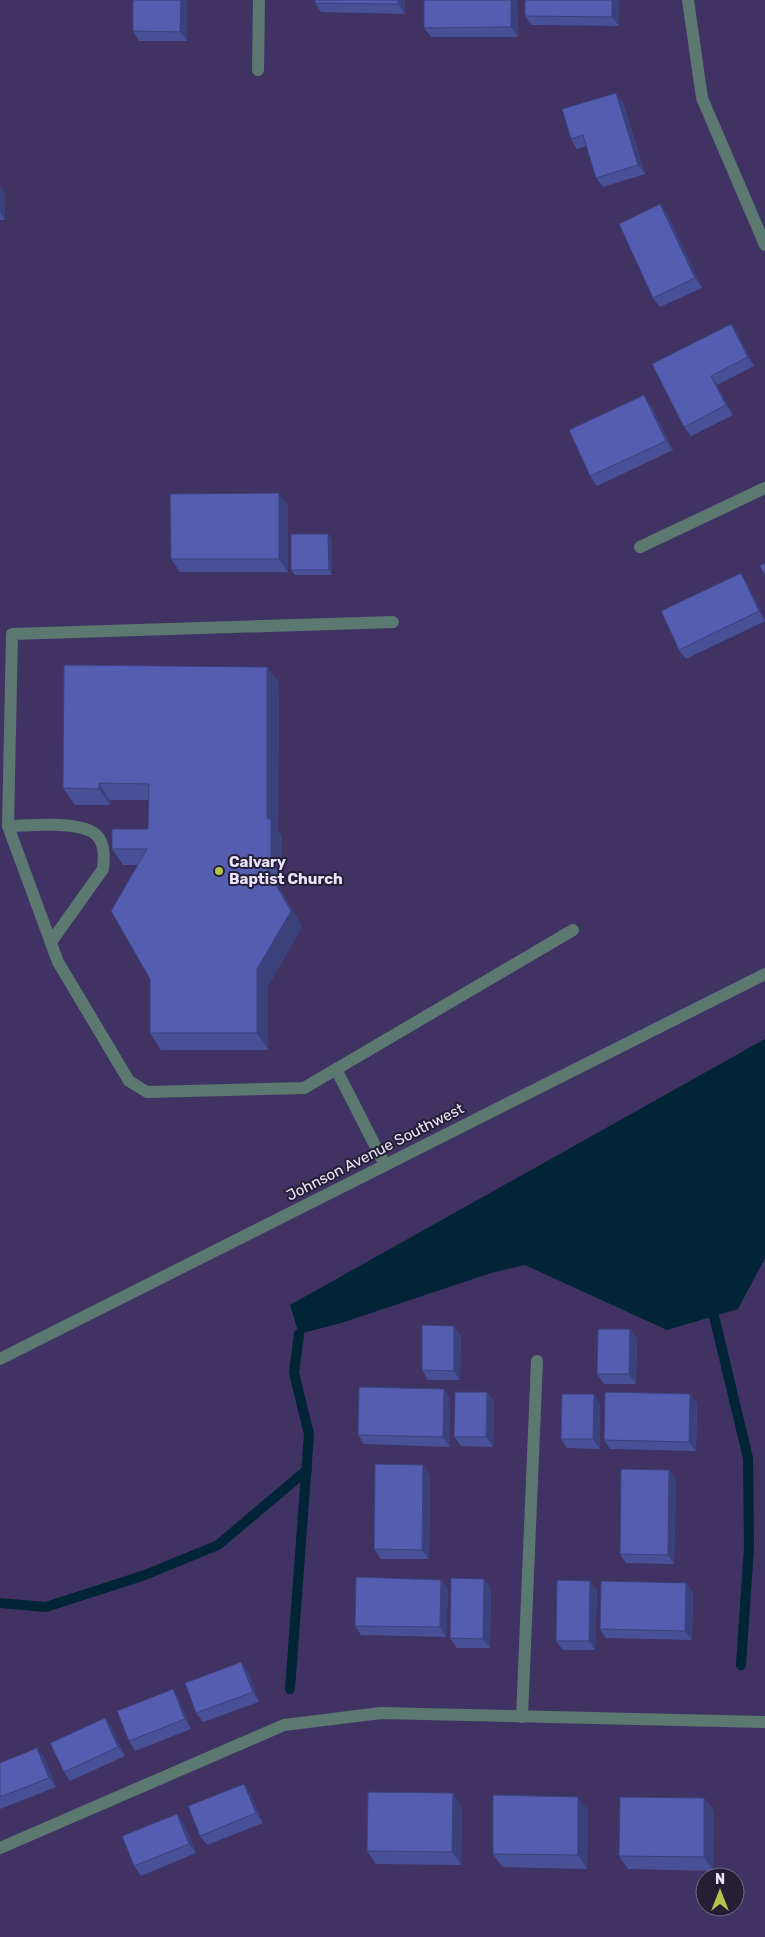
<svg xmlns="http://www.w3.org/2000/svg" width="765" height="1937" font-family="Rubik,sans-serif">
<rect width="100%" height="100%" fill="#403262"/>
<!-- water -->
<path fill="#012436" d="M765,1039v219l-27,51 -71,21 -142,-65 -34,8 -150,50 -42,11 -9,-29z"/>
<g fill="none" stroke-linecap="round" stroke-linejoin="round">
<!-- stream -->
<g stroke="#012436" stroke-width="10">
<path d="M714,1316l34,142 1,89 -8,118"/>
<path d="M0,1603l46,4 99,-32 73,-30 89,-75"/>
<path d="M290,1689l19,-255 -15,-61 5,-39"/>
</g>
<!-- minor -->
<g stroke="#5b7971" stroke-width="12">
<path d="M688,0l14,98 63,147"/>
<path d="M258,70l1,-70"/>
<path d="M640,547l125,-59"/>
<path d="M393,622l-381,12 -4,192 50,136 71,119 18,11 157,-4 269,-158"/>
<path d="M8,826c22,0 78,-7 91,12 6,9 5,21 4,31l-52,73"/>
<path d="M336,1069l49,96"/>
<path d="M0,1359l765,-385"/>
<path d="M522,1717l15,-356"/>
<path d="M0,1848l284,-123 97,-12 384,9"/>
</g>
</g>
<!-- wall -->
<g fill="#485097">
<path d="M133,0h54v41h-48l-6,-10z"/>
<path d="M405,0v14l-84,-2 -6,-9z"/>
<path d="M517,0l1,37h-87l-7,-9z"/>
<path d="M525,0h94v26l-87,-1 -7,-9z"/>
<path d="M623,102l22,72 -42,13 -7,-9 -10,-32 -9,3 -6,-10z"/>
<path d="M0,187l5,7v26h-5z"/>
<path d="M660,204l7,9 35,75 -42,19 -7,-9z"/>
<path d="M731,324l6,9 17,33 -37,19 16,30 -42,21 -7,-9z"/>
<path d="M651,405l22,45 -76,36 -7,-10z"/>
<path d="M288,506v66h-108l-9,-13z"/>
<path d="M328,534l4,5v36h-37l-4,-5z"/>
<path d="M747,583l18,38 -79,38 -7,-9z"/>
<path d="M267,667l12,16 -1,148 4,5v41l-6,4 26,46 -34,59v64h-107l-11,-17v-54l-13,-114h-14l-11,-16 36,-20 1,-29h-39v5h-35l-12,-17z"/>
<path d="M630,1329l7,9 -1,46h-32l-7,-10z"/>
<path d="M461,1335l-1,45h-32l-6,-10z"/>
<path d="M444,1389l6,10v48l-86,-3 -6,-9z"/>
<path d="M487,1392l7,10 -1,45 -32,-1 -7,-9z"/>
<path d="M690,1394l7,10 -1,47 -86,-2 -6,-9z"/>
<path d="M600,1404v45l-33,-1 -6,-9z"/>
<path d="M430,1475l-1,84h-48l-7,-10z"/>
<path d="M676,1479l-2,85 -48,-1 -6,-9z"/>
<path d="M484,1579l7,9 -1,60h-33l-7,-10z"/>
<path d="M441,1580l7,9 -2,48 -85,-2 -6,-9z"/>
<path d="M686,1583l7,10 -1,47 -86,-2 -6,-9z"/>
<path d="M597,1590l-2,60h-32l-7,-9z"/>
<path d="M248,1671l11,31 -56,20 -7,-9z"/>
<path d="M179,1699l12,30 -56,22 -6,-10z"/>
<path d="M105,1718l6,9 14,29 -55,25 -6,-9z"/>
<path d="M37,1748l7,9 12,30 -56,22v-46z"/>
<path d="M244,1784l6,9 13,30 -56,22 -7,-9z"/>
<path d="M704,1798l10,13 -1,60 -85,-2 -9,-13z"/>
<path d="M462,1807l-1,58 -85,-1 -9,-13z"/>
<path d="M588,1810l-1,59 -85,-2 -9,-13z"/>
<path d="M177,1814l7,10 12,29 -55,23 -7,-10z"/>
</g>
<!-- shaded-wall -->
<g fill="#3b417b">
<path d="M181,0h6v41l-7,-9z"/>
<path d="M398,0h7v14l-7,-10z"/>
<path d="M511,0h6l1,37 -7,-10z"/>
<path d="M612,0h7v26l-7,-9z"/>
<path d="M616,93l7,9 22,72 -7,-9z"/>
<path d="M0,187l5,7v26l-5,-8z"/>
<path d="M660,204l7,9 35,75 -7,-10z"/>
<path d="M731,324l6,9 17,33 -6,-9z"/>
<path d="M711,376l6,9 16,30 -7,-10z"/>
<path d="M644,395l7,10 22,45 -7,-9z"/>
<path d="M279,493l9,13v66l-9,-13z"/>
<path d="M328,534l4,5v36l-3,-5z"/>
<path d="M741,573l6,10 18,37 -6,-9z"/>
<path d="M267,667l12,16 -1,148 4,5v41l-11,-16 -4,-43z"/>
<path d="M99,783l11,17v5l-11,-16z"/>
<path d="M264,864l12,17 26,46 -34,59v64l-11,-17v-64z"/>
<path d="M454,1326l7,9 -1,45 -6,-9z"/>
<path d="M630,1329l7,9 -1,46 -7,-10z"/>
<path d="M444,1389l6,10v48l-7,-10z"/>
<path d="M487,1392l7,10 -1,45 -7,-10z"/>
<path d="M594,1394l6,10v45l-7,-10z"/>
<path d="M690,1394l7,10 -1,47 -7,-9z"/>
<path d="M423,1465l7,10 -1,84 -7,-9z"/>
<path d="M669,1470l7,9 -2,85 -6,-9z"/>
<path d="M484,1579l7,9 -1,60 -7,-9z"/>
<path d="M441,1580l7,9 -2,48 -6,-10z"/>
<path d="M590,1581l7,9 -2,60 -6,-9z"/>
<path d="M686,1583l7,10 -1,47 -7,-9z"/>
<path d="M241,1662l7,9 11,31 -6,-10z"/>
<path d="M173,1689l6,10 12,30 -6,-10z"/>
<path d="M105,1718l6,9 14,29 -7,-9z"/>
<path d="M37,1748l7,9 12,30 -7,-9z"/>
<path d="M244,1784l6,9 13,30 -7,-10z"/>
<path d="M453,1793l9,14 -1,58 -9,-13z"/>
<path d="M578,1797l10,13 -1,59 -9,-14z"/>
<path d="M704,1798l10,13 -1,60 -9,-14z"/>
<path d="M177,1814l7,10 12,29 -7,-9z"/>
</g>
<!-- building -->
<g fill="#545db0" stroke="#3b417b">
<path d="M133,0h48l-1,32 -47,-1z"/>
<path d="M315,0h83v4l-83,-1z"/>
<path d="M424,0h87v27l-87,1z"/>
<path d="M525,0h87v17l-87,-1z"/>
<path d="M616,93l22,72 -42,13 -13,-43 -12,4 -9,-30z"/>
<path d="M660,204l35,74 -42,20 -34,-74z"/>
<path d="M731,324l17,33 -37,19 15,29 -42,22 -32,-63z"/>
<path d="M644,395l22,46 -76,35 -21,-46z"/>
<path d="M279,493v66h-108l-1,-65z"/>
<path d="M291,534h37l1,36h-38z"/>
<path d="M765,563v13l-5,-10z"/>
<path d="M741,573l18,38 -80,39 -18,-39z"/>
<path d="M64,665l203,2v151l4,2v41l-7,3 27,47 -34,58v64h-107v-54l-39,-68 36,-62h-35v-20h36l1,-45 -50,-1v6l-36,-1z"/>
<path d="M422,1325l32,1v45l-32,-1z"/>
<path d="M598,1329h32l-1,45h-32z"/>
<path d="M359,1387l85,2 -1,48 -85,-2z"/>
<path d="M455,1392h32l-1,45h-32z"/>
<path d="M605,1392l85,2 -1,48 -85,-2z"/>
<path d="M562,1394h32l-1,45h-32z"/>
<path d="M375,1464l48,1 -1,85 -48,-1z"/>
<path d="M621,1469l48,1 -1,85 -48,-1z"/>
<path d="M356,1577l85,3 -1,47 -85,-1z"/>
<path d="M451,1578l33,1 -1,60 -33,-1z"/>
<path d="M557,1580l33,1 -1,60h-33z"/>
<path d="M601,1581l85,2 -1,48 -85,-2z"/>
<path d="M241,1662l12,30 -57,21 -11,-30z"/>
<path d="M173,1689l12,30 -56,22 -12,-30z"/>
<path d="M105,1718l13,29 -54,25 -14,-29z"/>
<path d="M37,1748l12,30 -49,19v-34z"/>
<path d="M244,1784l12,29 -56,23 -12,-30z"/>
<path d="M368,1792l85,1 -1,59 -85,-1z"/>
<path d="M493,1795l85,2v58l-85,-1z"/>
<path d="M620,1797l84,1v59l-85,-1z"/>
<path d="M177,1814l12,30 -55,22 -12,-30z"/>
</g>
<!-- markers -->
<circle fill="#b3c24b" stroke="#251f35" stroke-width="2" cx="219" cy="871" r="5"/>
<g text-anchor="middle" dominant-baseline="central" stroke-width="4" stroke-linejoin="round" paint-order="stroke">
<!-- poi labels -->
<g font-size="15" font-weight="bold" fill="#e9e4fc" stroke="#251f35" text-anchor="start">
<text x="229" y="862">Calvary<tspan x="229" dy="17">Baptist Church</tspan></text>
</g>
<!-- street labels -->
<g font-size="15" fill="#e9e4fc" stroke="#251f35">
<text transform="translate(375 1152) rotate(-27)">Johnson Avenue Southwest</text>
</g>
</g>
<!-- north arrow -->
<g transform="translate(720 1892)"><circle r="24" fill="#251f35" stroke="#736e85"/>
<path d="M0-4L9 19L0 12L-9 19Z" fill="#b3c24b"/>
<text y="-8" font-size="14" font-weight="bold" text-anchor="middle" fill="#e9e4fc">N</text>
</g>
</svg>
